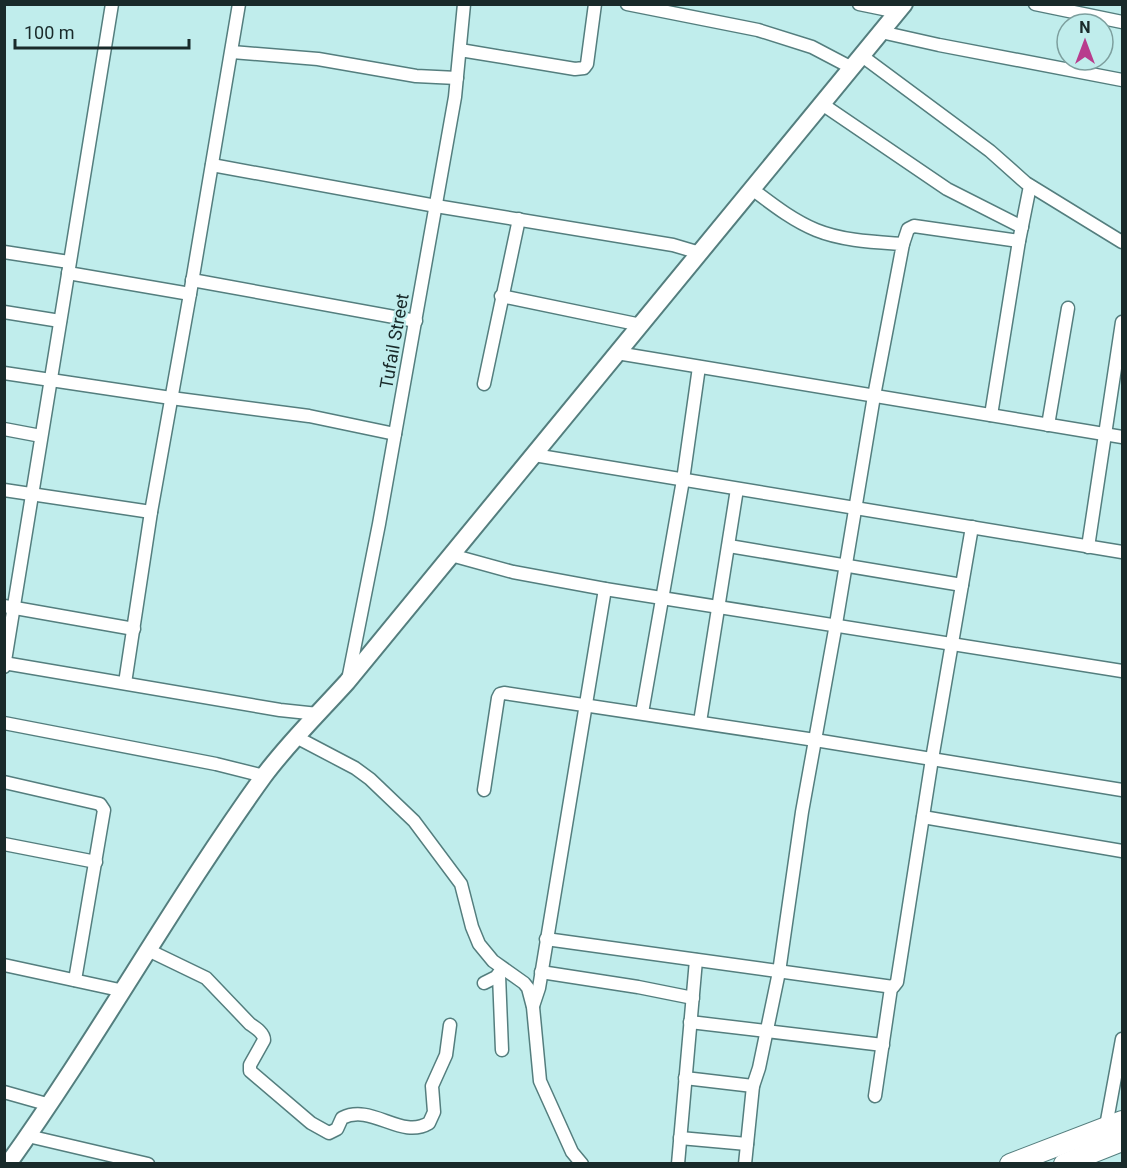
<svg xmlns="http://www.w3.org/2000/svg" width="1127" height="1168" font-family="Roboto,sans-serif">
<rect width="100%" height="100%" fill="#c0edec"/>
<g fill="none" stroke-linecap="round" stroke-linejoin="round">
<!-- minor casing -->
<g stroke="#547e7e" stroke-width="15">
<g id="minor">
<path d="M627,4l131,26 54,17 40,21"/>
<path d="M859,4l39,8"/>
<path d="M1035,4l87,18"/>
<path d="M881,32l58,13 183,35"/>
<path d="M460,50l115,19 9,-1 3,-4 8,-60"/>
<path d="M232,52l86,7 98,17 41,2"/>
<path d="M862,56l128,95 36,32 96,59"/>
<path d="M822,104l125,85 75,38"/>
<path d="M212,165l224,41 237,39 27,8"/>
<path d="M903,244l5,-15 6,-3 105,15"/>
<path d="M4,252l65,10"/>
<path d="M68,273l122,21"/>
<path d="M192,280l224,41"/>
<path d="M501,296l140,29"/>
<path d="M4,312l56,9"/>
<path d="M617,353l505,84"/>
<path d="M4,373l167,25 138,18 86,18"/>
<path d="M484,384l35,-165"/>
<path d="M991,415l28,-174 11,-55"/>
<path d="M1048,425l20,-117"/>
<path d="M4,429l37,7"/>
<path d="M534,455l588,97"/>
<path d="M4,490l147,22"/>
<path d="M729,546l233,39"/>
<path d="M1088,547l34,-225"/>
<path d="M451,555l62,17 92,17 517,82"/>
<path d="M4,606l130,23"/>
<path d="M4,663l276,47 38,4"/>
<path d="M4,667l108,-663"/>
<path d="M348,680l31,-156 76,-427 9,-93"/>
<path d="M125,683l26,-171 39,-218 49,-290"/>
<path d="M642,713l41,-233 16,-113"/>
<path d="M700,722l37,-233"/>
<path d="M4,723l212,41 48,12"/>
<path d="M296,737l59,31 15,11 44,42 47,63 11,43 7,17 14,17 31,22 4,5 5,19 7,74 32,71 10,12"/>
<path d="M4,782l96,22 4,6 -29,170"/>
<path d="M484,790l14,-92 2,-4 4,-1 311,47 307,50"/>
<path d="M923,817l199,34"/>
<path d="M4,844l92,18"/>
<path d="M546,939l347,48 4,-5 35,-223 40,-232"/>
<path d="M148,950l58,28 44,46c6,4 14,9 14,16l-14,25v6l61,52 18,10 8,-4 5,-11c30,-15 59,22 87,5l5,-11 -2,-26 14,-31 4,-30"/>
<path d="M4,965l120,26"/>
<path d="M541,972l97,15 55,11"/>
<path d="M499,975l3,75"/>
<path d="M484,983l12,-6 6,-8"/>
<path d="M533,1006l6,-18 66,-399"/>
<path d="M690,1022l193,23"/>
<path d="M685,1078l68,8"/>
<path d="M4,1092l46,13"/>
<path d="M875,1096l16,-108"/>
<path d="M1107,1129l-1,-3 16,-87"/>
<path d="M28,1136l120,28"/>
<path d="M680,1138l67,6"/>
<path d="M678,1164l18,-204"/>
<path d="M745,1164l8,-78 6,-18 20,-96 23,-160 34,-188 38,-228 29,-152c-29,-2 -60,-3 -87,-14 -24,-10 -44,-26 -64,-41"/>
</g>
</g>
<!-- secondary casing -->
<g stroke="#547e7e" stroke-width="20">
<path id="secondary" d="M8,1164c90,-126 165,-262 255,-387 25,-34 56,-64 84,-95l557,-678"/>
</g>
<!-- trunk casing -->
<g stroke="#547e7e" stroke-width="22">
<g id="trunk">
<path d="M1010,1164l112,-43"/>
<path d="M1064,1164l58,-23"/>
</g>
</g>
<!-- minor -->
<use href="#minor" stroke="#fff" stroke-width="12"/>
<!-- secondary -->
<use href="#secondary" stroke="#fff" stroke-width="16"/>
<!-- trunk -->
<use href="#trunk" stroke="#fff" stroke-width="20"/>
</g>
<g text-anchor="middle" dominant-baseline="central" stroke-width="4.5" stroke-linejoin="round" paint-order="stroke">
<!-- street labels -->
<g font-size="18" fill="#192a2a" stroke="#c0edec">
<text transform="translate(394 341) rotate(-80)">Tufail Street</text>
</g>
</g>
<!-- border -->
<rect width="1127" height="1168" fill="none" stroke="#192a2a" stroke-width="12"/>
<!-- north arrow -->
<g transform="translate(1085 42)"><circle r="28" fill="#c0edec" stroke="#7d9f9e" stroke-width="1.5"/>
<path d="M0-4.5L10 22L0 15L-10 22Z" fill="#b83c8d"/>
<text y="-9" font-size="16" font-weight="bold" text-anchor="middle" fill="#192a2a">N</text>
</g>
<!-- scale -->
<path d="M15 39v9h174v-9" fill="none" stroke="#192a2a" stroke-width="3"/>
<text x="24" y="39" font-size="18" fill="#192a2a" stroke="#c0edec" stroke-width="4.5" paint-order="stroke">100 m</text>
</svg>
